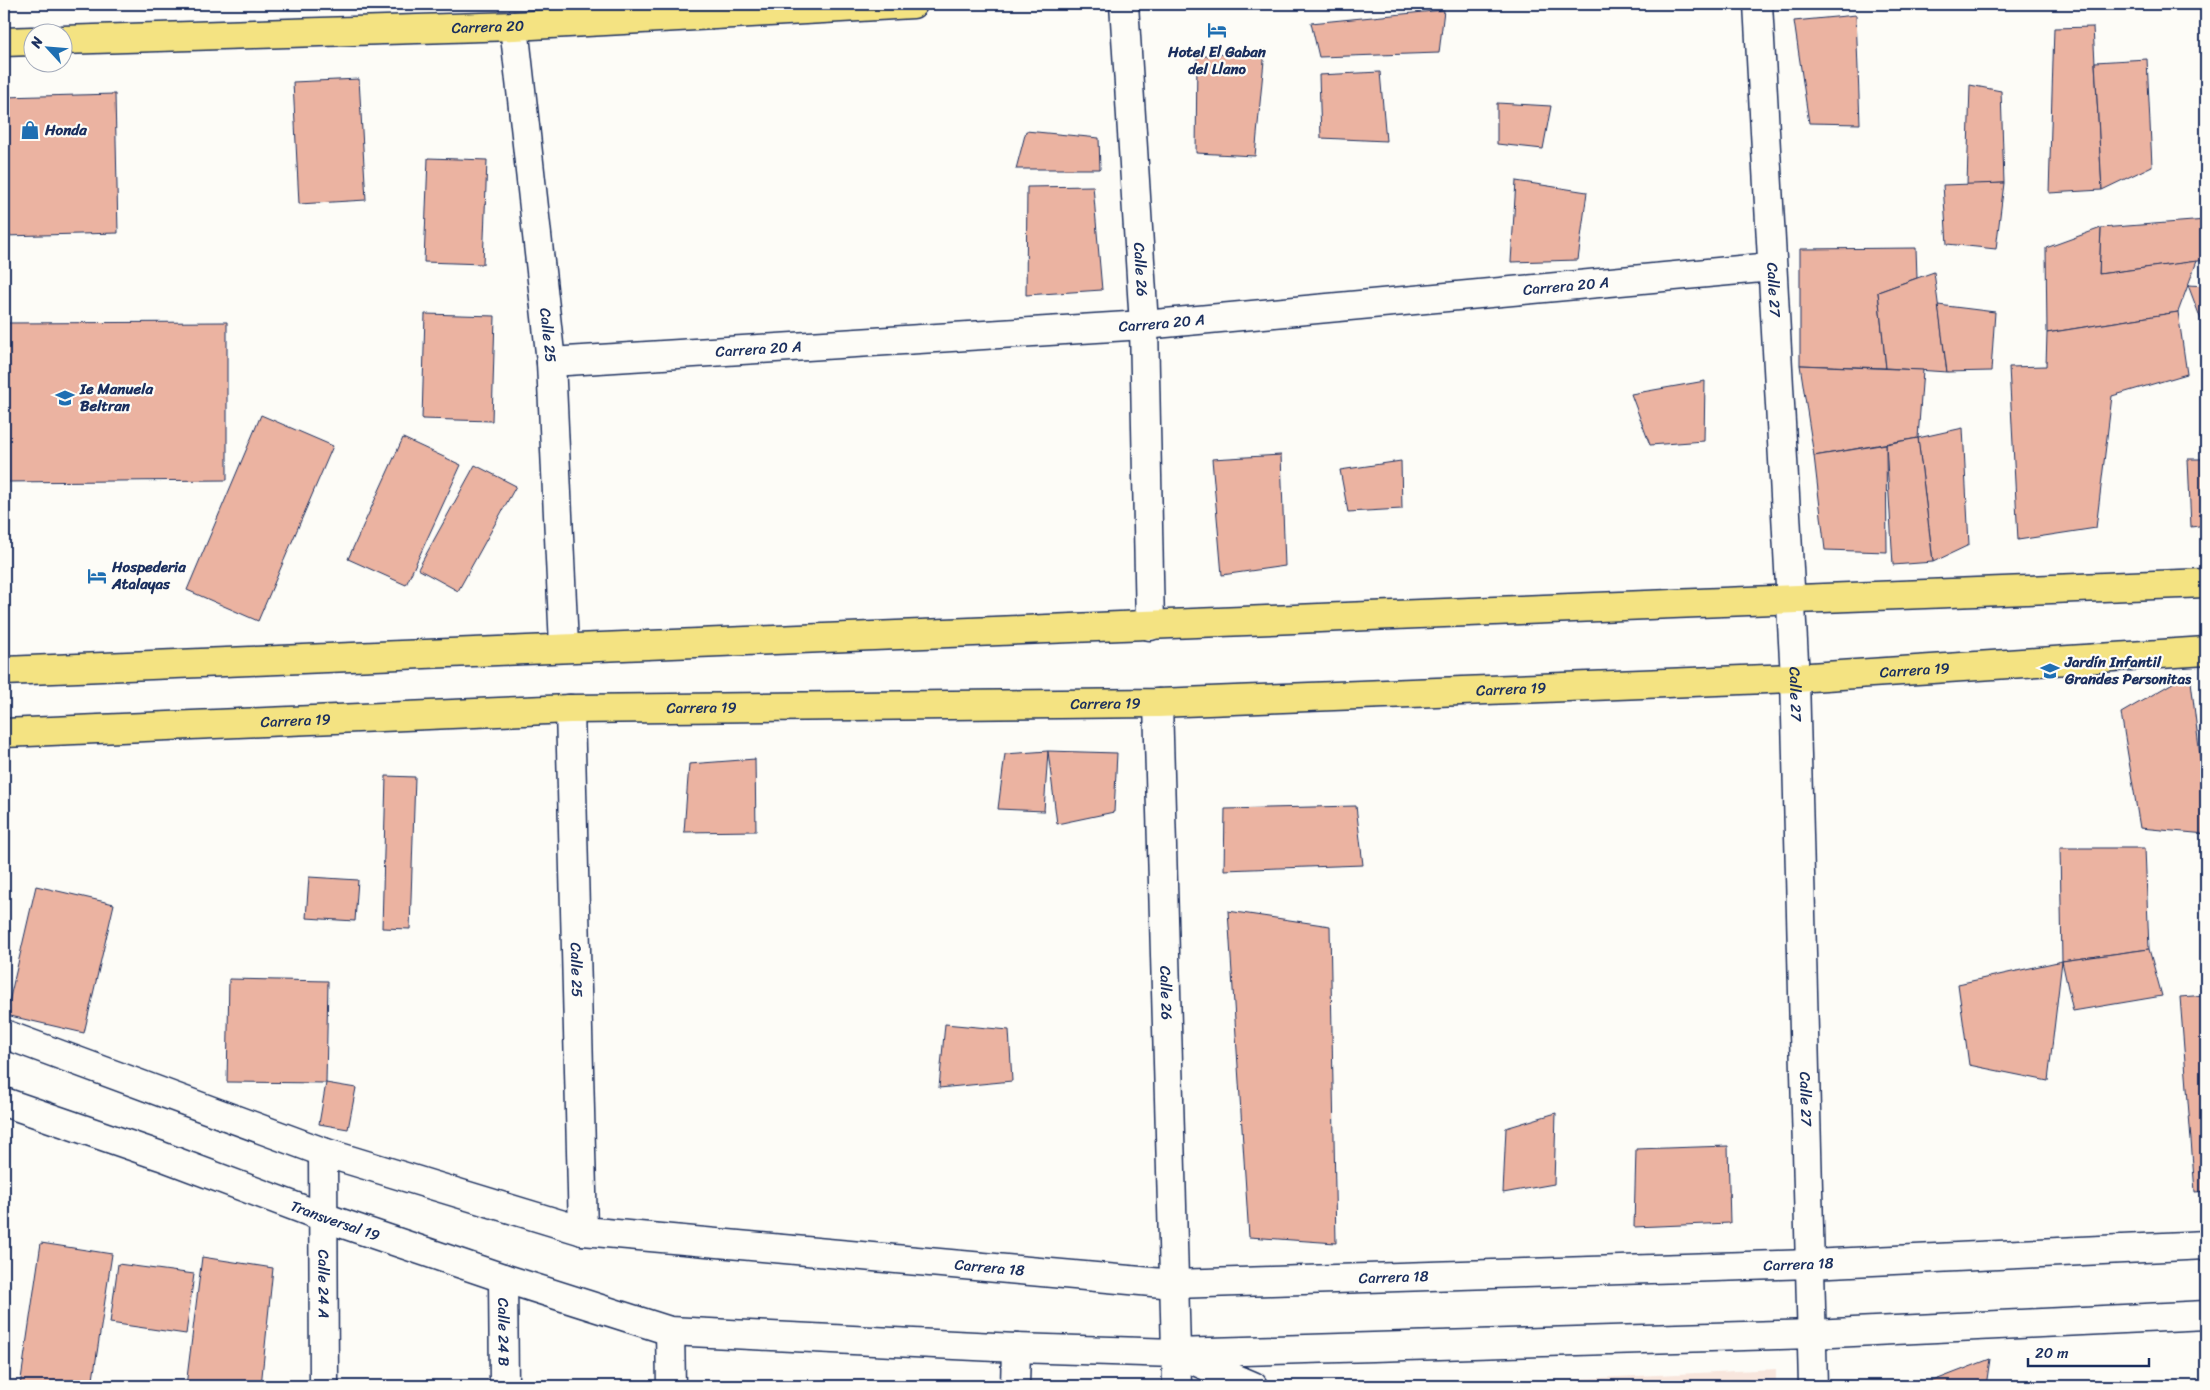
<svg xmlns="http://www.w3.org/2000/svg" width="2210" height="1390" font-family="Sriracha,sans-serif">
<rect width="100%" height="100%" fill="#fdfcf7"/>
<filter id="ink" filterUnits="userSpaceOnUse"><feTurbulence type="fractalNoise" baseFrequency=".02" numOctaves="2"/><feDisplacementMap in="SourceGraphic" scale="10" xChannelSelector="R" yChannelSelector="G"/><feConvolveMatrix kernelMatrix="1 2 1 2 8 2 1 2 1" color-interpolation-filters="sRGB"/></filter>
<g filter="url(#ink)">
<!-- built -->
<path fill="#f8e6dd" d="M1776,1369v17h-338z"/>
<!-- building -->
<g fill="#ebb3a1" stroke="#1b2f5e">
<path d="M1444,10l-5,43 -120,4 -8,-34z"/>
<path d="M1856,15l4,109 -51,-1 -15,-102z"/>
<path d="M2093,27l9,163 -53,3 5,-165z"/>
<path d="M1265,50l-10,106 -59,-3 1,-96z"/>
<path d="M2147,59l5,107 -50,24 -7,-128z"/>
<path d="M1380,72l6,69 -65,-3 -2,-63z"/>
<path d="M359,79l7,121 -67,4 -6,-122z"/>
<path d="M1970,85l31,6 3,92 -37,2z"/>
<path d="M115,94l3,139 -114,3v-139z"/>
<path d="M1497,103l54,3 -8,43 -46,-5z"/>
<path d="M1026,131l73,7 1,31h-84z"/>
<path d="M428,158l59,2 -4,104 -59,-2z"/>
<path d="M1516,181l71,11 -9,68 -67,2z"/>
<path d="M2004,183l-8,66 -49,-5 -4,-59z"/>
<path d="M1093,186l9,104 -76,5 1,-108z"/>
<path d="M2206,220v40l-107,14 2,-46z"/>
<path d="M2101,228l-2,46 98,-13 -19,51 -131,21 -1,-85z"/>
<path d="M1916,248l1,30 -39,14 8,76 -86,-3v-116z"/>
<path d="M1934,272l13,100 -61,-4 -8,-76z"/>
<path d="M2188,285l18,1v38l-3,1z"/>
<path d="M1938,305l57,7 -4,59 -44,1z"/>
<path d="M2178,312l9,62 -75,22 -16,132 -78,12 -9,-173 37,-1 1,-33z"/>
<path d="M425,314l70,2 -3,105 -70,-2z"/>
<path d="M227,322v158l-222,2v-159z"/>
<path d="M1800,365l123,5 -5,68 -104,18z"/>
<path d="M1705,381l-1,60 -54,4 -19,-51z"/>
<path d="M261,415l72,31 -75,175 -71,-31z"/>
<path d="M1963,428l6,117 -36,17 -15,-124z"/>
<path d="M403,438l58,27 -55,120 -58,-26z"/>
<path d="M1918,438l15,124 -40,3 -7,-121z"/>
<path d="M1886,444l1,108 -62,-2 -11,-94z"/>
<path d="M1281,455l4,111 -63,9 -10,-116z"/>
<path d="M2188,459h18v66l-15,2z"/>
<path d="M1401,461l1,48 -54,3 -8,-42z"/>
<path d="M475,465l41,21 -58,105 -40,-22z"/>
<path d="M2190,673l16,133v28l-66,-6 -19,-115z"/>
<path d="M1048,751l-4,60 -46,-2 7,-55z"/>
<path d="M1048,751l69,2 -3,59 -57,12z"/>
<path d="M755,759l1,72 -72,1 5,-68z"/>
<path d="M386,776l29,1 -5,152 -28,-1z"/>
<path d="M1356,806l7,59 -139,5 1,-61z"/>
<path d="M2060,848h85l4,101 -87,12z"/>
<path d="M309,877l49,3 -3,41 -49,-3z"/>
<path d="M36,886l78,18 -30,129 -78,-18z"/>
<path d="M1228,911l102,15 6,317 -87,-6z"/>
<path d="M2149,949l13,47 -89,15 -11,-50z"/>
<path d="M2062,961l-14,120 -79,-16 -11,-81z"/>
<path d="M229,979l99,2 -2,102 -99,-1z"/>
<path d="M2206,995v196l-11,1 -15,-195z"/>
<path d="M945,1024l64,6 3,51 -73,7z"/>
<path d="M326,1083l30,5 -8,41 -29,-5z"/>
<path d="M1556,1113l-2,71 -51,9 3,-65z"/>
<path d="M1728,1146l2,77 -96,4 2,-78z"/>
<path d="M41,1243l71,11 -20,132h-72z"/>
<path d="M202,1257l71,11 -12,118h-75z"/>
<path d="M118,1264l76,10 -8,60 -76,-11z"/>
<path d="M1990,1359l-4,27h-66z"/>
</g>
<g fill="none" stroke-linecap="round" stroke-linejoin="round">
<!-- minor casing -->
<g stroke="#1b2f5e" stroke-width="31">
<g id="minor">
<path id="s1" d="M1124,4l20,321 6,301"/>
<path id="s2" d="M1758,4l37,674 18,708"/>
<path id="s3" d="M514,26l37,336 13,284"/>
<path id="s4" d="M551,362l593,-37 628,-58"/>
<path id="s5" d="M1158,703l19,683"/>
<path id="s6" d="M570,709l13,522"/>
<path id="s7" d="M4,1034l319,118 260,79 591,53 636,-20 396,-19"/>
<path id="s8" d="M4,1102l157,54 162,61 180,61 167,53 346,17 159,5 637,-19 394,-19"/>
<path id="s9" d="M323,1152l1,234"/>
<path id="s10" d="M503,1278l1,108"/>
<path d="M670,1331l1,55"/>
<path d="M1183,1356l70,30"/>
<path d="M1015,1386l1,-38"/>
</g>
</g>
<!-- major casing -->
<g stroke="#1b2f5e" stroke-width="31">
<g id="major">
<path id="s11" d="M62,40l452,-14 399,-22"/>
<path d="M4,42l28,-1"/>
<path d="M4,671c734,-32 1468,-58 2202,-88"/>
<path id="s12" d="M4,733l566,-24 588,-6 637,-25 411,-27"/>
</g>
</g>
<!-- minor -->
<use href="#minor" stroke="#fdfcf7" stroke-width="28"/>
<!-- major -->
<use href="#major" stroke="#f4e382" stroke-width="28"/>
</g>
</g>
<!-- icons -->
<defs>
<g id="hotel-bare" transform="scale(1.5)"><path d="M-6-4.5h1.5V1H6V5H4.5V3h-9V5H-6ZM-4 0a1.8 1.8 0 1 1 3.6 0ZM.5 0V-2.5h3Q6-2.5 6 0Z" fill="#1f6fb2" stroke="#fdfcf7" stroke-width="2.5" paint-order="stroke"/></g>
<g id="shop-bare" transform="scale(1.5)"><path d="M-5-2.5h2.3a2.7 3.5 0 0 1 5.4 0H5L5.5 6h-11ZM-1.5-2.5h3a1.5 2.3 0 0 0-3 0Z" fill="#1f6fb2" stroke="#fdfcf7" stroke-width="2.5" paint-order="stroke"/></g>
<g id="school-bare" transform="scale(1.5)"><path d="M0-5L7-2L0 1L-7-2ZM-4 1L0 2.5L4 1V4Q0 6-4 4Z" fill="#1f6fb2" stroke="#fdfcf7" stroke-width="2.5" paint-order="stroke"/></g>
</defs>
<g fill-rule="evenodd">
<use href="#hotel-bare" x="1217" y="30"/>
<use href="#shop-bare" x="30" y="130"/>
<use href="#school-bare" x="65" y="398"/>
<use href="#hotel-bare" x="97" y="576"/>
<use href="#school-bare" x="2050" y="671"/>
</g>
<g text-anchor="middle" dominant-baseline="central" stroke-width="4.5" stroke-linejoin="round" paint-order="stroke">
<!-- street labels -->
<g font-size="15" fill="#1b2f5e" stroke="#fdfcf7">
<text stroke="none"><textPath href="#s11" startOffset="426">Carrera 20</textPath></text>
<text stroke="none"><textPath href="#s1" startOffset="266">Calle 26</textPath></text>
<text stroke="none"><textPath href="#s4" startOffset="1018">Carrera 20 A</textPath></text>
<text stroke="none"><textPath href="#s2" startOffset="286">Calle 27</textPath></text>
<text stroke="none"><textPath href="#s4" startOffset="612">Carrera 20 A</textPath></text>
<text stroke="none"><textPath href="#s3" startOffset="311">Calle 25</textPath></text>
<text stroke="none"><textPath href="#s4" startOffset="208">Carrera 20 A</textPath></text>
<text stroke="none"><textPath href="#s12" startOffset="1912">Carrera 19</textPath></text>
<text stroke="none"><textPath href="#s12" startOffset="1508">Carrera 19</textPath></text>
<text stroke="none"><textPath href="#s2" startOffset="691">Calle 27</textPath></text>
<text stroke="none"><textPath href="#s12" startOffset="1102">Carrera 19</textPath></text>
<text stroke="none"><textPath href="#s12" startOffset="698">Carrera 19</textPath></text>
<text stroke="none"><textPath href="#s12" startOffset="292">Carrera 19</textPath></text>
<text stroke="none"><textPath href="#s6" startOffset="261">Calle 25</textPath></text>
<text stroke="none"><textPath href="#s5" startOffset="290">Calle 26</textPath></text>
<text stroke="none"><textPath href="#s2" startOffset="1096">Calle 27</textPath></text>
<text stroke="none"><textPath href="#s8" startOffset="352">Transversal 19</textPath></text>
<text stroke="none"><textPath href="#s7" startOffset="1830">Carrera 18</textPath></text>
<text stroke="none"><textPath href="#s7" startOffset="1020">Carrera 18</textPath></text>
<text stroke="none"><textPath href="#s7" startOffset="1425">Carrera 18</textPath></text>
<text stroke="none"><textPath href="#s9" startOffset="132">Calle 24 A</textPath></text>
<text stroke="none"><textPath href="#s10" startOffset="54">Calle 24 B</textPath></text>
</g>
<!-- poi labels -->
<g font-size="15" font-weight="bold" fill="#1b2f5e" stroke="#fdfcf7" text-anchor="start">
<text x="1217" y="52" text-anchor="middle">Hotel El Gaban<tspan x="1217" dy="17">del Llano</tspan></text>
<text x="45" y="130">Honda</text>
<text x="80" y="389">Ie Manuela<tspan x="80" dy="17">Beltran</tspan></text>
<text x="112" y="567">Hospederia<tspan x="112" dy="17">Atalayas</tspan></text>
<text x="2065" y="662">Jardín Infantil<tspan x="2065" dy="17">Grandes Personitas</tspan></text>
</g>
</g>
<!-- margin -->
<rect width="2210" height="1390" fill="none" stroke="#fdfcf7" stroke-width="20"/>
<rect x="10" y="10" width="2190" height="1370" fill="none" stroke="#1b2f5e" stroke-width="2" filter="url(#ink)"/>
<!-- north arrow -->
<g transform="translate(48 48) rotate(296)"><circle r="24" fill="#fdfcf7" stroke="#a3aaba"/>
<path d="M0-4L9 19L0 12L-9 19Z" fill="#1f6fb2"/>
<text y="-8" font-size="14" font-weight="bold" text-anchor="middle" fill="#1b2f5e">N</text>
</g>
<!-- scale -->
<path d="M2028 1358v8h121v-8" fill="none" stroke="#1b2f5e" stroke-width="2.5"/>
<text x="2035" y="1358" font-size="15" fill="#1b2f5e" stroke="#fdfcf7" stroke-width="4" paint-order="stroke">20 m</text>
</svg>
